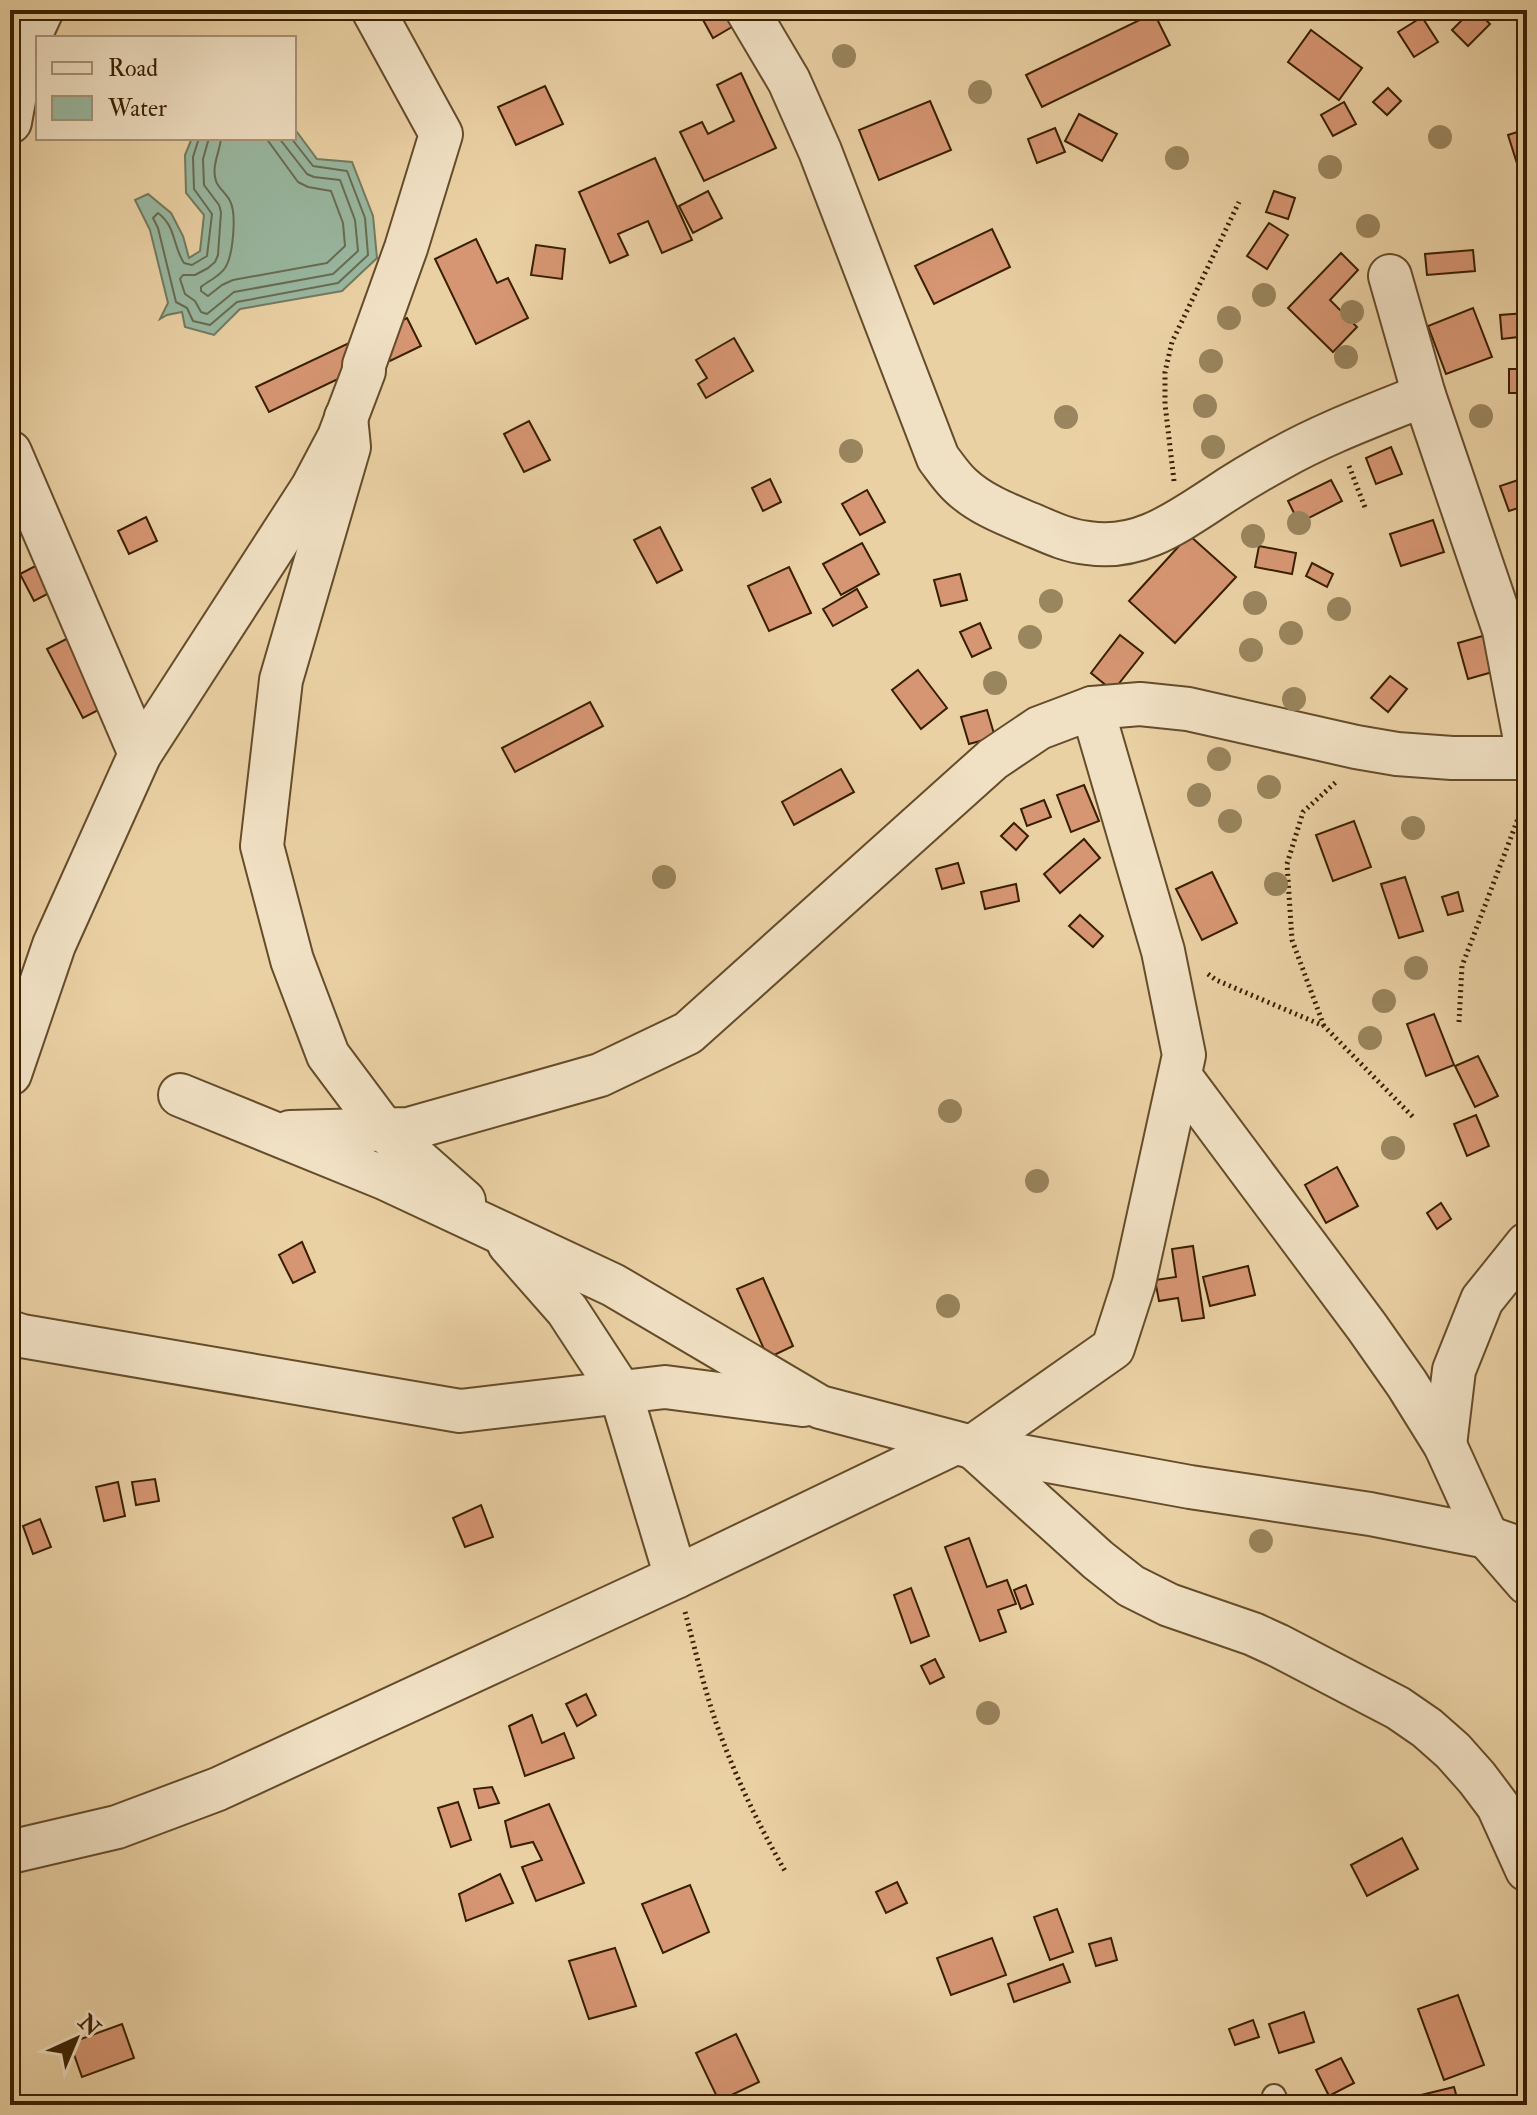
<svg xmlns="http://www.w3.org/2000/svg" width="1537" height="2115" font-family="'IM FELL Double Pica',serif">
<rect width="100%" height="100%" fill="#ead1a4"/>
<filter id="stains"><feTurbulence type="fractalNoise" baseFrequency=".0025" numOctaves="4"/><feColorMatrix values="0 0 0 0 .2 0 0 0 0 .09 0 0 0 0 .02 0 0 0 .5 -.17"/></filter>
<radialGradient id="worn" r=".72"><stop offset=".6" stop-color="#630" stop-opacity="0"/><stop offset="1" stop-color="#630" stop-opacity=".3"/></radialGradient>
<!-- water -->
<path fill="#99b8a1" stroke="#737b61" stroke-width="2" d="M294,128l23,31 35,3 21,54 4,42 -35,33 -102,18 -26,26 -29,-8 -3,-15 -15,3 -7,4 8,-16 -18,-73 -15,-30 13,-6 23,19 12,23 6,22 11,-7 4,-36 -18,-22 -1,-38 7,-17h102z"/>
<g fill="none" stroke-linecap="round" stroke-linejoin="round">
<!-- shore -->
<g stroke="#696c51" stroke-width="2">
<path d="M199,138l-6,19 1,32 18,25 -5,42 -15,9 -8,-2c-11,-16 -8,-37 -26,-50l-5,5 5,10 18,74 11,6 6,13 17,4 27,-23 101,-19 30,-28 -3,-37 -18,-47 -34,-5 -22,-28"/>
<path d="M209,138l-6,21 1,26 15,20 2,7 -3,43 -3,7 -7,6 -13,7h-12l-3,4 5,15 10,7 6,11 6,2 27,-22 99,-18 25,-23 -3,-31 -15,-40 -26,-3 -7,-3 -28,-36"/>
<path d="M221,138c-1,14 -10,28 -5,43 2,7 11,13 14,20 7,13 3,55 -5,67 -6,9 -17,13 -24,19v4l7,5 14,-11 11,-5 94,-17 18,-17 -2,-23 -12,-32 -23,-4 -10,-5 -32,-44"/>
</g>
</g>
<!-- building -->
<g fill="#d79673" stroke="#391f01" stroke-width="2">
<path d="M715,10h14l8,14 -24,14 -11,-20z"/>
<path d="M1472,10h4l14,14 -22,22 -16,-16z"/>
<path d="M1154,13l16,32 -128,62 -16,-32z"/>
<path d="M1422,17l16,25 -24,15 -16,-25z"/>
<path d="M1311,30l51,38 -23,32 -51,-38z"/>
<path d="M741,73l35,75 -72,33 -24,-49 22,-10 6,12 26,-13 -17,-36z"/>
<path d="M545,86l18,38 -47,21 -18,-38z"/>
<path d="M1388,88l13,13 -14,14 -14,-13z"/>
<path d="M930,101l21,49 -72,30 -20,-50z"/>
<path d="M1344,102l12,22 -23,12 -12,-21z"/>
<path d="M1079,114l38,20 -15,27 -37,-20z"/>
<path d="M1055,128l10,24 -28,11 -9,-24z"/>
<path d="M1527,129v66l-19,-60z"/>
<path d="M655,158l37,82 -30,13 -14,-32 -30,13 10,21 -18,8 -31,-71z"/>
<path d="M708,191l14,27 -29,15 -14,-27z"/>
<path d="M1274,191l21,7 -7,21 -22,-7z"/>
<path d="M1269,223l19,12 -21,34 -20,-13z"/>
<path d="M992,229l18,38 -76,37 -19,-38z"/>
<path d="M476,239l21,44 11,-5 20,40 -52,26 -41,-85z"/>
<path d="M536,245l29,4 -3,30 -31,-4z"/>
<path d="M1473,250l2,21 -48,4 -2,-21z"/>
<path d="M1341,253l17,17 -28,30 27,27 -24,25 -45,-44z"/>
<path d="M1473,308l19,49 -46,17 -18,-48z"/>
<path d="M1527,313v23l-25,3 -2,-24z"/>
<path d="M407,318l14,28 -31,15 -14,-28z"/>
<path d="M734,338l19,33 -47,27 -8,-14 9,-6 -11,-18z"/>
<path d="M349,343l12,25 -92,44 -13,-25z"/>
<rect x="1509" y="369" width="18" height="24"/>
<path d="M529,421l21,39 -26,12 -20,-38z"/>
<path d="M1391,447l11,27 -26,10 -10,-26z"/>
<path d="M1527,477v28l-18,6 -9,-25z"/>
<path d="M770,479l11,23 -18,9 -11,-23z"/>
<path d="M1331,480l11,21 -43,22 -11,-22z"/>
<path d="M867,490l18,32 -25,13 -18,-31z"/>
<path d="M146,517l11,24 -28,13 -11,-23z"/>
<path d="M1433,520l11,32 -43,14 -11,-32z"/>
<path d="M660,527l22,43 -25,13 -23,-43z"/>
<path d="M1189,535l47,42 -61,66 -46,-42z"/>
<path d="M862,543l17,31 -38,21 -18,-31z"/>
<path d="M1259,546l37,7 -4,21 -37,-7z"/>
<path d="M41,563l14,27 -21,11 -14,-27z"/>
<path d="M1312,563l21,11 -6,13 -21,-11z"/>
<path d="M789,567l22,46 -42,18 -21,-45z"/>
<path d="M960,574l7,26 -26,6 -7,-26z"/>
<path d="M857,589l10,18 -34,19 -10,-17z"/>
<path d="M980,623l11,25 -19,9 -12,-25z"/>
<path d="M1120,635l23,18 -30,38 -22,-18z"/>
<path d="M1486,635l10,36 -28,8 -10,-36z"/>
<path d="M72,636l36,69 -25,13 -36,-69z"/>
<path d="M918,670l29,38 -26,21 -29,-39z"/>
<path d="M1390,676l17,13 -19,23 -17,-14z"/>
<path d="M590,702l13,24 -88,46 -13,-24z"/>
<path d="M987,710l8,27 -26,7 -8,-27z"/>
<path d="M841,769l13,23 -60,33 -12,-23z"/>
<path d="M1084,785l15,36 -28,11 -14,-37z"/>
<path d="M1044,800l7,17 -24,9 -6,-17z"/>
<path d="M1354,821l17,46 -38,14 -17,-46z"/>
<path d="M1014,823l14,13 -12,14 -15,-14z"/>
<path d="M1084,839l16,19 -40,35 -16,-19z"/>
<path d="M958,863l6,20 -22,6 -6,-20z"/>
<path d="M1212,872l25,51 -35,17 -26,-51z"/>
<path d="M1405,877l18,54 -24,7 -18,-54z"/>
<path d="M1016,884l3,17 -34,8 -4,-17z"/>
<path d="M1458,892l5,19 -15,4 -6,-18z"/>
<path d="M1080,915l23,21 -10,11 -24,-21z"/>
<path d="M1434,1014l20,51 -28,11 -19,-52z"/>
<path d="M1478,1056l20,40 -23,11 -20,-41z"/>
<path d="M1476,1115l13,31 -22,10 -13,-32z"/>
<path d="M1337,1167l21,39 -32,17 -21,-38z"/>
<path d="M1441,1203l10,16 -14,10 -10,-16z"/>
<path d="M302,1242l13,30 -22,11 -14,-28z"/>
<path d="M1193,1246l11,72 -22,3 -4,-23 -19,3 -4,-21 21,-3 -4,-28z"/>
<path d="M1248,1266l7,29 -45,11 -7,-29z"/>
<path d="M763,1278l30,68 -25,12 -31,-69z"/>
<path d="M155,1479l4,22 -23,4 -4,-23z"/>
<path d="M118,1482l7,34 -21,5 -8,-34z"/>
<path d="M481,1505l12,32 -28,10 -12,-29z"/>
<path d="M40,1519l11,28 -18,7 -10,-28z"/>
<path d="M969,1538l18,49 20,-7 9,24 -18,6 8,22 -26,9 -35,-94z"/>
<path d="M1026,1585l7,19 -12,5 -7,-19z"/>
<path d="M911,1588l18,48 -18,7 -17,-48z"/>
<path d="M935,1659l9,18 -14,7 -9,-18z"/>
<path d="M586,1694l10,21 -19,11 -11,-22z"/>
<path d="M532,1715l10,28 22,-10 10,25 -49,18 -16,-50z"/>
<path d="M492,1787l7,16 -20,5 -5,-19z"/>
<path d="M458,1802l13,38 -20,7 -13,-39z"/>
<path d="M549,1804l35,79 -48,18 -14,-34 20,-7 -9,-18 -22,5 -6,-26z"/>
<path d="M1402,1838l16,31 -51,27 -16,-31z"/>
<path d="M500,1874l13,29 -47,18 -7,-27z"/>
<path d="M897,1882l10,21 -21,10 -10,-21z"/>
<path d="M690,1885l19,47 -46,21 -21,-49z"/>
<path d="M1057,1909l16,43 -23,8 -16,-43z"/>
<path d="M992,1938l14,37 -55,20 -14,-37z"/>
<path d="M1111,1938l6,22 -21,6 -7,-22z"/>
<path d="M615,1948l21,58 -47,13 -20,-58z"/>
<path d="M1063,1964l7,18 -56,20 -6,-18z"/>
<path d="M1458,1995l26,70 -40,15 -26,-71z"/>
<path d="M1304,2012l10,30 -35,11 -10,-29z"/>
<path d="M1253,2020l6,17 -24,8 -6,-16z"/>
<path d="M122,2024l12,34 -52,19 -12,-34z"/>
<path d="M736,2034l23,48 -40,19 -23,-48z"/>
<path d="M1341,2058l13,25 -25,13 -13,-26z"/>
<path d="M1454,2087l5,18h-35l-3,-10z"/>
</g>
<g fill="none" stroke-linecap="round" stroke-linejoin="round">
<!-- lane casing -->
<g stroke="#654c2a" stroke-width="26">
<path id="lane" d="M1274,2096l4,9"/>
</g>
<!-- street casing -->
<g stroke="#654c2a" stroke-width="46">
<g id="street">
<path d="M747,10l42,71 31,70 118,307c7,9 14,20 23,28 19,18 45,28 69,38 19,8 37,17 58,19 50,8 88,-20 128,-46 21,-14 41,-26 63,-38 46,-26 96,-44 145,-64"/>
<path d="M10,122l13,-71 19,-41"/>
<path d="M1390,276l34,119 80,235 23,120"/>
<path d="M346,417l3,30 -68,233 -19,166 30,114 36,95 56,75 80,71"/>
<path d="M10,452l130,302"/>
<path d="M10,1074l44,-129 86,-191 172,-266 27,-51 25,-66v-6l42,-117 35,-114 -68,-124"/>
<path d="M1180,1076l187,251 40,57 38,61 42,92 40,46"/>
<path d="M180,1095l204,83 229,107 207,122 152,40 218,40 180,27 117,23 40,14"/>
<path d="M290,1132l119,-3 191,-54 88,-42 305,-274 46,-31 53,-20 48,-4 48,5 168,38 41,7 55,4h75"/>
<path d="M509,1244l58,66 53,81 56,186"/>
<path d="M10,1332l12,4 438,75 205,-24 138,18"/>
<path d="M1445,1445l9,-75 28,-70 45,-56"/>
<path d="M972,1447l141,-99 21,-65 50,-228 -21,-104 -71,-243"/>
<path d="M973,1447l125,113 33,26 38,19 84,29 24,11 121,63 29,20 26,23 24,27 21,28 29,64"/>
<path d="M10,1852l107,-25 101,-38 458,-212 279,-134"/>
</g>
</g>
<!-- path -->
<g stroke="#391f01" stroke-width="5" stroke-dasharray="2 4" stroke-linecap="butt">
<path d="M1349,466l17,44"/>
<path d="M1174,481l-9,-77v-32l7,-30 67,-140"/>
<path d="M1208,974l8,6 108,46 89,91"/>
<path d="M1459,1022l3,-56 65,-171"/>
<path d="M1324,1026l-32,-86 -5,-76 16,-52 33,-30"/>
<path d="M685,1612c11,40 20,81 34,119 18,49 40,95 66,140"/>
</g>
<!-- lane -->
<use href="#lane" stroke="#f1e1c4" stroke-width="22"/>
<!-- street -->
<use href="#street" stroke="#f1e1c4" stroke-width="42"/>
</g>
<!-- trees -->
<g fill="#99855e">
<circle cx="844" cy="56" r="12"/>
<circle cx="980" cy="92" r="12"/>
<circle cx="1440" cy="137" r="12"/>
<circle cx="1177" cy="158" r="12"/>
<circle cx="1330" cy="167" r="12"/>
<circle cx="1368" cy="226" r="12"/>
<circle cx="1264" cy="295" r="12"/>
<circle cx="1352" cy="312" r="12"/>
<circle cx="1229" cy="318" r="12"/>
<circle cx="1346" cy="357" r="12"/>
<circle cx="1211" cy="361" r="12"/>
<circle cx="1205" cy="406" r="12"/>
<circle cx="1481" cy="416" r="12"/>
<circle cx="1066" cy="417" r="12"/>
<circle cx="1213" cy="447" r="12"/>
<circle cx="851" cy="451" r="12"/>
<circle cx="1299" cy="523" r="12"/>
<circle cx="1253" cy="536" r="12"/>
<circle cx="1051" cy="601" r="12"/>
<circle cx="1255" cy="603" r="12"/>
<circle cx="1339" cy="609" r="12"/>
<circle cx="1291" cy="633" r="12"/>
<circle cx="1030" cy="637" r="12"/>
<circle cx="1251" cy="650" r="12"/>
<circle cx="995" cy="683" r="12"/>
<circle cx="1294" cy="699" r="12"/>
<circle cx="1219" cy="759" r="12"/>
<circle cx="1269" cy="787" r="12"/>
<circle cx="1199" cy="795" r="12"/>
<circle cx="1230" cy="821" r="12"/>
<circle cx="1413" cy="828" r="12"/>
<circle cx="664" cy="877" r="12"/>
<circle cx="1276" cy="884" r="12"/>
<circle cx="1416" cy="968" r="12"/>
<circle cx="1384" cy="1001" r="12"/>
<circle cx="1370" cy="1038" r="12"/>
<circle cx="950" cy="1111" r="12"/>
<circle cx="1393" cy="1148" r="12"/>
<circle cx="1037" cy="1181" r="12"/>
<circle cx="948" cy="1306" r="12"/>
<circle cx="1261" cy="1541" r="12"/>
<circle cx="988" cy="1713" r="12"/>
</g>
<!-- margin -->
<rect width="1537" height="2115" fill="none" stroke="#ead1a4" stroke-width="40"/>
<rect x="12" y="12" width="1513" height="2091" fill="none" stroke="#391f01" stroke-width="4"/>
<rect x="20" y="20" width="1497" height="2075" fill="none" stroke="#391f01" stroke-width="2"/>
<!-- legend -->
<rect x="36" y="36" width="260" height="104" fill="#f1e1c4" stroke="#a79376" stroke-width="2"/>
<rect x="52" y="62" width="40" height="12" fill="#f1e1c4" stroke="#a79376" stroke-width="2"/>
<text x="108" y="76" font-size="24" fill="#391f01">Road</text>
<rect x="52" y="96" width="40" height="24" fill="#99b8a1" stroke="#a79376" stroke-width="2"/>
<text x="108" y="116" font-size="24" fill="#391f01">Water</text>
<!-- north arrow -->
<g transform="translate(76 2039) rotate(44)" stroke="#f1e1c4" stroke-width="6" paint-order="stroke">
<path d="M0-6L14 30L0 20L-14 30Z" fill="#391f01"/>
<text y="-12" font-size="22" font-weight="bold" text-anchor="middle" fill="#391f01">N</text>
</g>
<rect width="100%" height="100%" filter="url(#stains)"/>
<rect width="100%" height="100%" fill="url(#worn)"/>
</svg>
